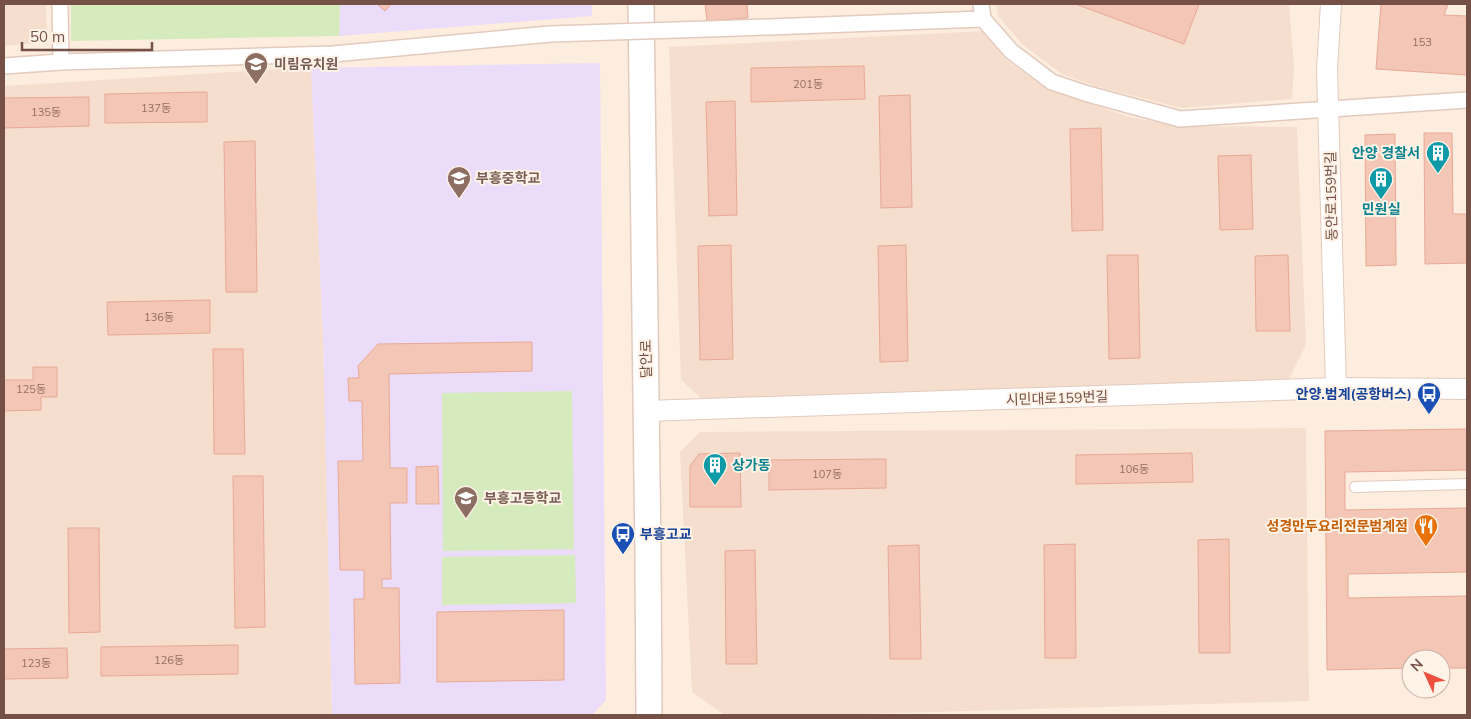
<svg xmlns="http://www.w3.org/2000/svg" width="1471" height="719" font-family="Mulish,'Noto Sans KR',sans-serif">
<rect width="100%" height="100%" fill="#fdeddf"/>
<!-- residential -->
<g fill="#f5decd">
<path d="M4,4h42l1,38 -43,4z"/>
<path d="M996,4h293l5,63 -2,32 -111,9 -86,-22 -33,-12 -39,-29 -25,-29z"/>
<path d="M983,31l22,28 42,30 82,28 48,9 120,1 9,218 -19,38 -585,16 -21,-19 -12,-333z"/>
<path d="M311,67l12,272 9,376h-328v-629z"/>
<path d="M1306,428l3,273 -480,14h-104l-33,-23 -12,-240 20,-20z"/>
</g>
<!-- education -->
<g fill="#ebdcf9">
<path d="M340,4h252v12l-253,20z"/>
<path d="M600,63l6,637 -14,15h-260l-9,-376 -12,-271z"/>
</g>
<!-- green -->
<g fill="#d6ebbd">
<path d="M71,4h269l-1,32 -268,5z"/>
<path d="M572,391l2,158 -131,2 -1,-158z"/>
<path d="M575,555l1,48 -134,2v-48z"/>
</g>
<!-- building -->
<g fill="#f4c6b5" stroke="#e7a995">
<path d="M377,4h14l-6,7z"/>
<path d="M705,4h42l1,14 -41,3z"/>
<path d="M1079,4h120l-15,40 -106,-39z"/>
<path d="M1381,4h67l-4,11 23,1v59l-91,-6z"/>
<path d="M864,66l1,33 -114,3v-34z"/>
<path d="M207,92v30l-102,1v-29z"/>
<path d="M910,95l2,112 -31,1 -2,-112z"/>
<path d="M89,97v29l-85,2v-30z"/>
<path d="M735,101l2,114 -28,1 -3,-114z"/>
<path d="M1101,128l2,102 -31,1 -2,-102z"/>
<path d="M1424,133h28l1,81h14v49l-42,1z"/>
<path d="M1395,134l1,131 -30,1 -1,-131z"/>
<path d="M255,141l2,151h-31l-2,-150z"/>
<path d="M1251,155l2,74 -33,1 -2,-74z"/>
<path d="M731,245l2,114 -33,1 -2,-114z"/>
<path d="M906,245l2,116 -28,1 -2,-116z"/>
<path d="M1107,255h31l2,103 -31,1z"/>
<path d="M1288,255l2,76h-34l-1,-75z"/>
<path d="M210,300v33l-102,2 -1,-33z"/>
<path d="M532,342v29l-143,3 1,94h17v35h-17l1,76h-9v9h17l1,95 -45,1 -1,-85h10v-29h-24l-2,-109h25l-1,-60h-13l-1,-23h11l-1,-12 20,-22z"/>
<path d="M213,349h30l2,105h-31z"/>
<path d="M33,367h24v30h-16v13l-37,1v-31h29z"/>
<path d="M1467,429v41l-122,2v38l122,-2v64l-119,2v24l119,-2v72h-26v-9h-30v9l-84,2 -2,-239z"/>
<path d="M740,453l1,54h-51v-41l9,-12z"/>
<path d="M1192,453l1,29 -117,2v-29z"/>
<path d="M886,459v29l-117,2v-30z"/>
<path d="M438,466l1,38h-23v-37z"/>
<path d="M233,476h30l2,151 -30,1z"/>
<path d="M68,528h31l1,104 -31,1z"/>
<path d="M1229,539l1,114h-31l-1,-113z"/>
<path d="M1075,544l1,114h-31l-1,-113z"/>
<path d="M919,545l2,114h-31l-2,-113z"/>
<path d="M755,550l2,114h-31l-1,-113z"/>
<path d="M564,610v70l-127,2v-70z"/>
<path d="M238,645v29l-137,2v-29z"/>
<path d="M67,648l1,30 -64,1v-30z"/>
</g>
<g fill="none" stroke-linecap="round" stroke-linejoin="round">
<!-- service casing -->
<g stroke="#e3cabe" stroke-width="12">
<path id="service" d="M1355,487l112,-3"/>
</g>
<!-- pedestrian casing -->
<g stroke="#e3cabe" stroke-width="18">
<g id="pedestrian">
<path d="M60,4l1,58"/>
<path d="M981,4l2,15"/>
<path d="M739,28l244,-9 28,32 41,31 36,12 92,25 287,-19"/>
<path d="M4,66l57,-4 272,-8 217,-20"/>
</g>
</g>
<!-- minor casing -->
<g stroke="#e3cabe" stroke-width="22">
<g id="minor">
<path d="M1331,4l-4,65 9,319"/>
<path d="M646,411l690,-23 131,1"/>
</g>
</g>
<!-- tertiary casing -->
<g stroke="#e3cabe" stroke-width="28">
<path id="tertiary" d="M641,4l7,551 1,160"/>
</g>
<!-- service -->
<use href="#service" stroke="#fff" stroke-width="10"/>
<!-- pedestrian -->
<use href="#pedestrian" stroke="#fff" stroke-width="15"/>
<!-- minor -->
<use href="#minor" stroke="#fff" stroke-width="20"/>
<!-- tertiary -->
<use href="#tertiary" stroke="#fff" stroke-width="25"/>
<!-- pedestrian-bridge casing -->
<g stroke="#e3cabe" stroke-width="18" stroke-linecap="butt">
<path id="pedestrian-bridge" d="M550,34l189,-6"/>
</g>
<!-- pedestrian-bridge -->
<use href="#pedestrian-bridge" stroke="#fff" stroke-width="15"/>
</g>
<!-- icons -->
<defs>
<g id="school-pin" transform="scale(1.25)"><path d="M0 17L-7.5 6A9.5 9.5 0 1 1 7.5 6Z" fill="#8d6e63" stroke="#fff2e6"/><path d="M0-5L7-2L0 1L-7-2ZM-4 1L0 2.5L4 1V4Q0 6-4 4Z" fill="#fff"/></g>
<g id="building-pin" transform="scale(1.25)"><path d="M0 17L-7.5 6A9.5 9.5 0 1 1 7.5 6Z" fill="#0f9aa8" stroke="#fff2e6"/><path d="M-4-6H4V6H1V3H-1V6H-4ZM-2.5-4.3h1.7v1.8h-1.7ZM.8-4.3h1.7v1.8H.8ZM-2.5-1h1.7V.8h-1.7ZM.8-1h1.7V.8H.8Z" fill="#fff"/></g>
<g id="bus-pin" transform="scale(1.25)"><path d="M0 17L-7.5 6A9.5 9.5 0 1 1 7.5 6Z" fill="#1a4fb4" stroke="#fff2e6"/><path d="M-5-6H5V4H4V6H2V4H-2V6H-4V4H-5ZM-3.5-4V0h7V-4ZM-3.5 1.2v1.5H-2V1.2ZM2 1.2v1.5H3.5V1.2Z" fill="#fff"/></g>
<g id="restaurant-pin" transform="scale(1.25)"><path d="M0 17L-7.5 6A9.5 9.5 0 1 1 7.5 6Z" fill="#e8710a" stroke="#fff2e6"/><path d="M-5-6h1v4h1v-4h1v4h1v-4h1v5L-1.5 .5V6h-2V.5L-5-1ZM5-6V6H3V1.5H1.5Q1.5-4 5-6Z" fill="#fff"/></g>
</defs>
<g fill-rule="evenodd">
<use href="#school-pin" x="256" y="64"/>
<use href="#building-pin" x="1438" y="153"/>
<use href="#school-pin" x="459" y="178"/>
<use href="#building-pin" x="1381" y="179"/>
<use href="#bus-pin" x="1429" y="394"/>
<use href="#building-pin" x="715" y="465"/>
<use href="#school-pin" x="466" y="498"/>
<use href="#restaurant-pin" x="1426" y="526"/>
<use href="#bus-pin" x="623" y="534"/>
</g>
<g text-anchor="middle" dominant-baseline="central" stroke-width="4" stroke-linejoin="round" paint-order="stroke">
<!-- number labels -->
<g font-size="11" fill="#946e62">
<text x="1422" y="42">153</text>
<text x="808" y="84">201동</text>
<text x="156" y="108">137동</text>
<text x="46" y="112">135동</text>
<text x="159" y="317">136동</text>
<text x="31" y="389">125동</text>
<text x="1134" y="469">106동</text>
<text x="827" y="474">107동</text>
<text x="169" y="660">126동</text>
<text x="36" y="663">123동</text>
</g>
<!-- education labels -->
<g font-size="14" font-weight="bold" fill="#785e54" stroke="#fff2e6" text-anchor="start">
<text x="274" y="64">미림유치원</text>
<text x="476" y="178">부흥중학교</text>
<text x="484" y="498">부흥고등학교</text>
</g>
<!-- culture labels -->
<g font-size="14" font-weight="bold" fill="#0d838f" stroke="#fff2e6" text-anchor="end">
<text x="1420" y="153">안양 경찰서</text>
<text x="1381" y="209" text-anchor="middle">민원실</text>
<text x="732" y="465" text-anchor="start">상가동</text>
</g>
<!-- street labels -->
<g font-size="14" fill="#745046" stroke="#fff2e6">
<text transform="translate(1331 196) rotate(-91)">동안로159번길</text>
<text transform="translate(646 359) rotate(-91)">달안로</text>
<text transform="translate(1057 398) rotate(-2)">시민대로159번길</text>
</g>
<!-- transit labels -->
<g font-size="14" font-weight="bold" fill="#164399" stroke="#fff2e6" text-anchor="end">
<text x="1412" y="394">안양.범계(공항버스)</text>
<text x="640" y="534" text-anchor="start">부흥고교</text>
</g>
<!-- food labels -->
<g font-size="14" font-weight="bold" fill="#c56008" stroke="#fff2e6" text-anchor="end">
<text x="1408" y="526">성경만두요리전문범계점</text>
</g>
</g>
<!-- border -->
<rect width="1471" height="719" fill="none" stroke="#745046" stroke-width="10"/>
<!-- north arrow -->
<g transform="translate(1426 674) rotate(314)"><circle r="24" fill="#fff2e6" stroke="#c7b1a6"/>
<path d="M0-4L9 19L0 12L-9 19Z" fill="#ee4e3d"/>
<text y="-8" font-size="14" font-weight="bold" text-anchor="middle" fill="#745046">N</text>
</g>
<!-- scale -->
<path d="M22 42v8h130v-8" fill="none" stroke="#745046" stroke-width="2.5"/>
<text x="30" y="42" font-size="15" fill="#745046" stroke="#fff2e6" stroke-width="4" paint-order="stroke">50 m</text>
</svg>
